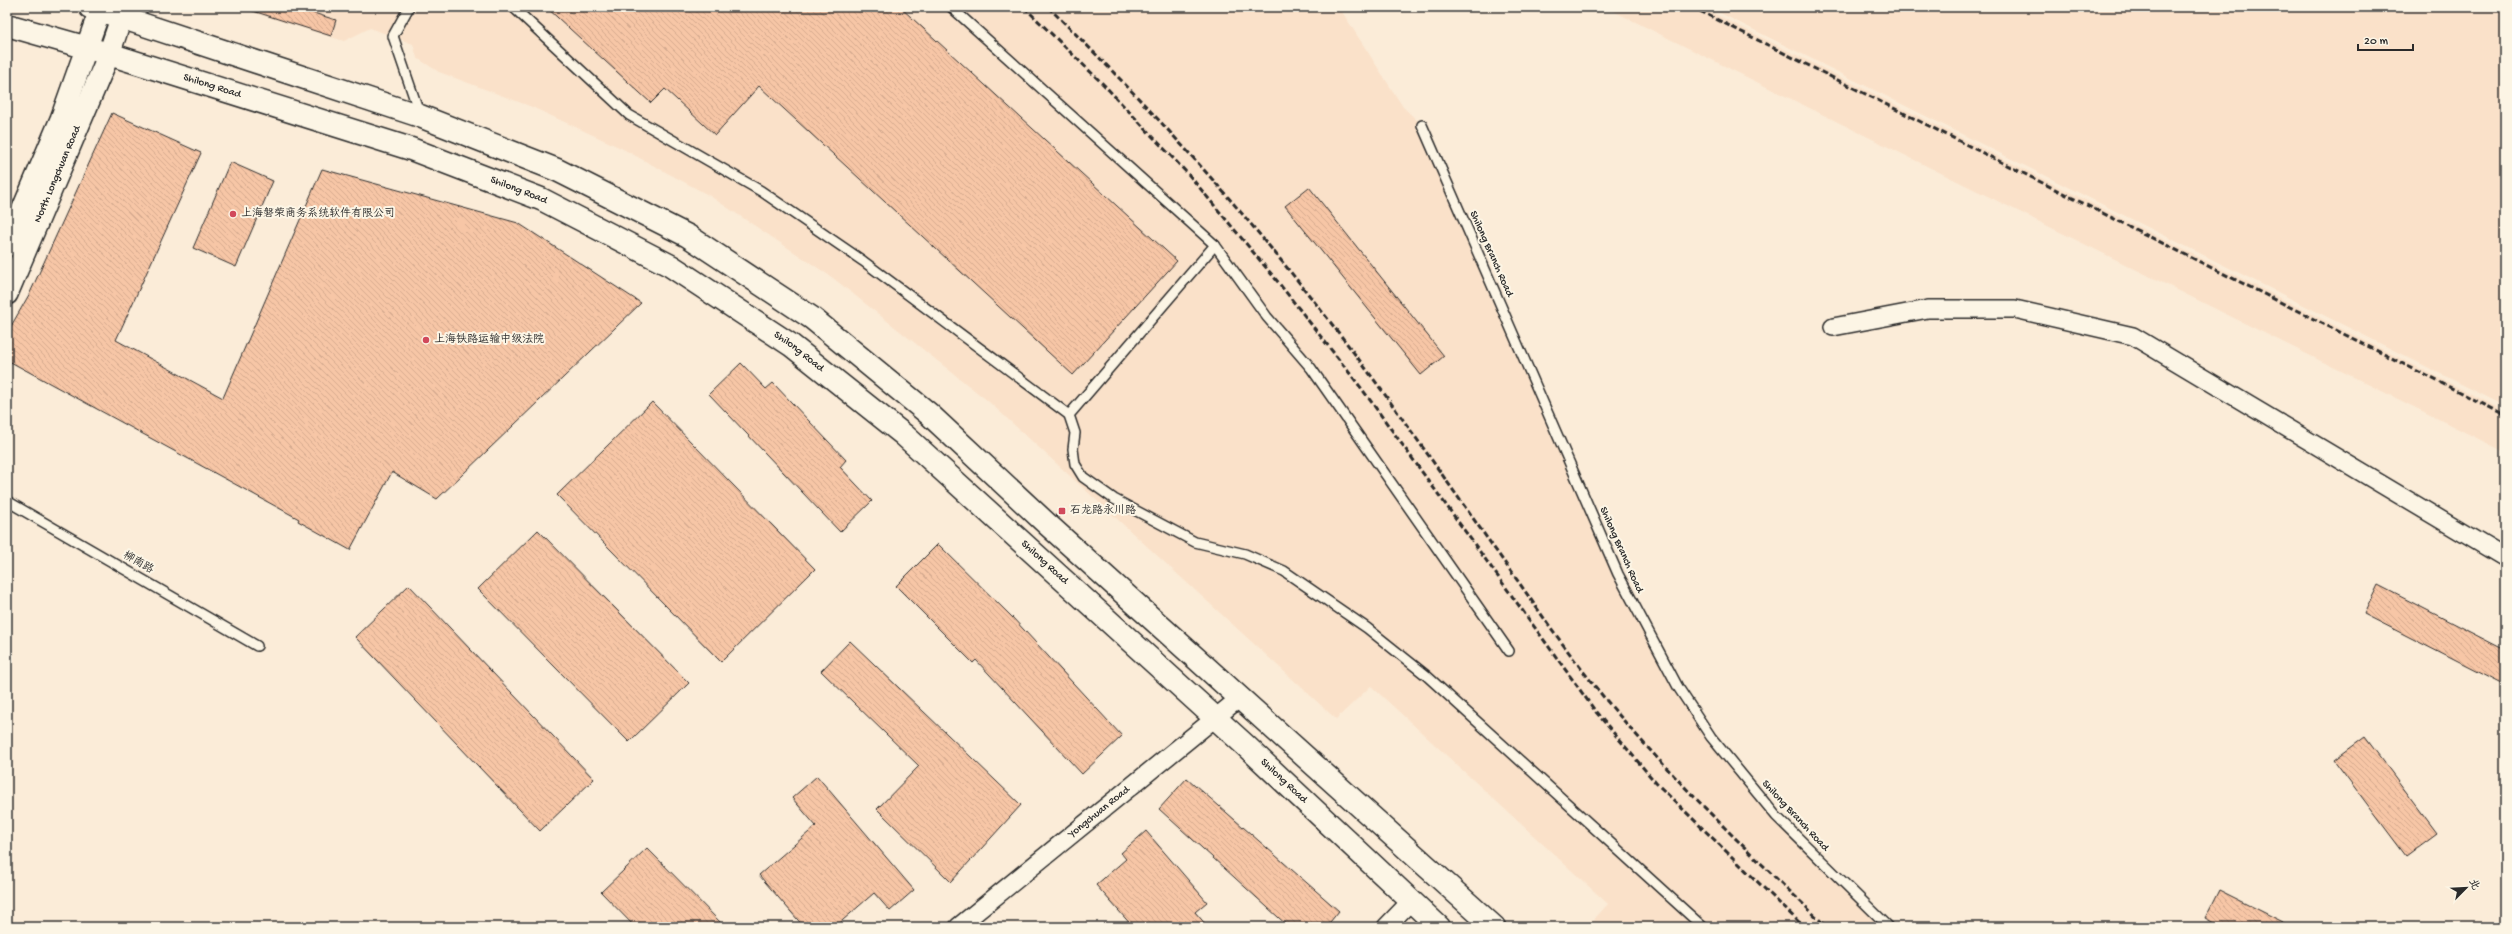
<svg xmlns="http://www.w3.org/2000/svg" width="2512" height="934" font-family="'Gochi Hand','LXGW WenKai TC',sans-serif">
<defs>
<pattern id="building-back-hatch" width="6" height="6" patternUnits="userSpaceOnUse"><rect width="6" height="6" fill="#f7c6a6"/><path d="M-1 5l2 2M0 0l6 6M5-1l2 2" fill="none" stroke="#d4aa8f"/></pattern>
</defs>
<rect width="100%" height="100%" fill="#fbecd8"/>
<filter id="ink" filterUnits="userSpaceOnUse"><feTurbulence type="fractalNoise" baseFrequency=".025" numOctaves="2"/><feDisplacementMap in="SourceGraphic" scale="8" xChannelSelector="R" yChannelSelector="G"/><feConvolveMatrix kernelMatrix="1 2 1 2 8 2 1 2 1" color-interpolation-filters="sRGB"/></filter>
<g filter="url(#ink)">
<!-- built -->
<g fill="#fae1c9">
<path d="M253,7h1086l64,100 19,18 225,507 97,147 145,148h-302l21,-23 -237,-218 -35,33 -348,-318 -155,-123 -123,-82 -89,-48 -89,-41 -93,-35 -22,-14 -4,-14 -43,-16 -26,13 -92,-29z"/>
<path d="M1605,7h96l804,404v41z"/>
<path d="M1708,7h797v399z"/>
</g>
<!-- building -->
<g fill="url(#building-back-hatch)" stroke="#2b2b2b">
<path d="M251,7h43l42,13 -5,16 -81,-26z"/>
<path d="M546,7h354l277,254 -104,114 -314,-289 -44,49 -50,-46 -14,14z"/>
<path d="M112,113l89,40 -85,187 107,58 99,-229 196,54 123,80 -204,196 -45,-27 -42,78 -52,-29 1,-2 -292,-159v-27l23,-40z"/>
<path d="M230,162l43,19 -37,86 -43,-19z"/>
<path d="M1309,187l135,169 -23,19 -136,-169z"/>
<path d="M741,363l25,26 7,-6 73,77 -6,7 32,34 -32,31 -131,-138z"/>
<path d="M652,402l163,167 -94,93 -164,-167z"/>
<path d="M538,530l151,153 -60,59 -151,-153z"/>
<path d="M938,544l74,73 110,119 -40,38 -106,-114 -3,3 -77,-77z"/>
<path d="M409,585l185,194 -54,52 -185,-194z"/>
<path d="M2378,585l127,65v36l-141,-72z"/>
<path d="M850,641l171,164 -70,77 -74,-73 42,-43 -98,-95z"/>
<path d="M2365,737l72,96 -31,23 -72,-96z"/>
<path d="M817,776l97,114 -24,21 -16,-18 -39,34h-31l-45,-52 57,-49 -24,-28z"/>
<path d="M1187,778l152,133 -13,16h-37l-130,-118z"/>
<path d="M1146,831l61,71 -12,10 13,15h-75l-37,-42 30,-26 -5,-6z"/>
<path d="M647,848l78,79h-90l-34,-35z"/>
<path d="M2219,890l74,37h-72l-16,-9z"/>
</g>
<g fill="none" stroke-linecap="round" stroke-linejoin="round">
<!-- service casing -->
<g stroke="#2b2b2b" stroke-width="12">
<g id="service">
<path d="M409,7l-16,29 27,79"/>
<path d="M513,7l116,108 132,76 102,70 206,154"/>
<path d="M951,7l264,238 52,72 44,51 198,283"/>
<path d="M1422,125l196,449 60,113 33,50 65,79 113,111"/>
<path d="M1215,245l-146,170 6,18 -2,16 2,15 8,13 31,22 81,43 50,12 39,17 83,57 60,48 276,251"/>
<path d="M7,501l250,145"/>
</g>
</g>
<!-- minor casing -->
<g stroke="#2b2b2b" stroke-width="20">
<g id="minor">
<path d="M1833,327l95,-18h87l118,27 372,222"/>
<path id="s1" d="M958,927l283,-230"/>
<path d="M1386,927l25,-26"/>
</g>
</g>
<!-- tertiary casing -->
<g stroke="#2b2b2b" stroke-width="24">
<g id="tertiary">
<path d="M7,246l54,-127 40,-112"/>
<path id="s2" d="M7,294l102,-240 16,-47"/>
</g>
</g>
<!-- secondary casing -->
<g stroke="#2b2b2b" stroke-width="25">
<g id="secondary">
<path d="M90,7l330,109 137,54 131,66 124,82 117,96 118,110 447,403"/>
<path id="s3" d="M7,25l102,29 302,95 130,50 130,67 120,79 113,90 341,310 194,182"/>
</g>
</g>
<!-- service -->
<use href="#service" stroke="#fcf5e5" stroke-width="9"/>
<!-- minor -->
<use href="#minor" stroke="#fcf5e5" stroke-width="17"/>
<!-- tertiary -->
<use href="#tertiary" stroke="#fcf5e5" stroke-width="21"/>
<!-- secondary -->
<use href="#secondary" stroke="#fcf5e5" stroke-width="22"/>
<!-- rail -->
<g stroke="#2b2b2b" stroke-width="3" stroke-dasharray="6 3" stroke-linecap="butt">
<path d="M1024,7l80,78 85,90 89,107 84,107 234,323 60,71 148,144"/>
<path d="M1048,7c118,114 226,238 324,370 50,68 98,138 148,207 28,40 56,80 87,117 68,81 144,153 220,226"/>
<path d="M1692,7l813,408"/>
</g>
</g>
</g>
<!-- markers -->
<g fill="#d1495b" stroke="#fcf5e5" stroke-width="1.5">
<circle cx="233" cy="214" r="4"/>
<circle cx="426" cy="340" r="4"/>
<rect x="1058" y="507" width="8" height="8" rx="2"/>
</g>
<g text-anchor="middle" dominant-baseline="central" stroke-width="4" stroke-linejoin="round" paint-order="stroke">
<!-- street labels -->
<g font-size="11" fill="#2b2b2b" stroke="#fcf5e5">
<text stroke="none"><textPath href="#s3" startOffset="214">Shilong Road</textPath></text>
<text stroke="none"><textPath href="#s2" startOffset="130">North Longchuan Road</textPath></text>
<text stroke="none"><textPath href="#s3" startOffset="538">Shilong Road</textPath></text>
<text transform="translate(1491 254) rotate(66)">Shilong Branch Road</text>
<text stroke="none"><textPath href="#s3" startOffset="862">Shilong Road</textPath></text>
<text transform="translate(1621 550) rotate(66)">Shilong Branch Road</text>
<text transform="translate(138 563) rotate(30)">柳南路</text>
<text stroke="none"><textPath href="#s3" startOffset="1186">Shilong Road</textPath></text>
<text stroke="none"><textPath href="#s3" startOffset="1510">Shilong Road</textPath></text>
<text stroke="none"><textPath href="#s1" startOffset="182">Yongchuan Road</textPath></text>
<text transform="translate(1795 816) rotate(47)">Shilong Branch Road</text>
</g>
<!-- poi labels -->
<g font-size="11" fill="#2b2b2b" stroke="#fcf5e5" text-anchor="start">
<text x="241" y="214">上海磐荣商务系统软件有限公司</text>
<text x="434" y="340">上海铁路运输中级法院</text>
<text x="1070" y="511">石龙路永川路</text>
</g>
</g>
<!-- margin -->
<rect width="2512" height="934" fill="none" stroke="#fcf5e5" stroke-width="24"/>
<rect x="12" y="12" width="2488" height="910" fill="none" stroke="#2b2b2b" stroke-width="1.5" filter="url(#ink)"/>
<!-- north arrow -->
<g transform="translate(2466 888) rotate(66)" stroke="#fcf5e5" stroke-width="3" paint-order="stroke">
<path d="M0-3L7 15L0 10L-7 15Z" fill="#2b2b2b"/>
<text y="-6" font-size="11" font-weight="bold" text-anchor="middle" fill="#2b2b2b">北</text>
</g>
<!-- scale -->
<path d="M2358 44v6h55v-6" fill="none" stroke="#2b2b2b" stroke-width="2"/>
<text x="2364" y="44" font-size="12" fill="#2b2b2b" stroke="#fcf5e5" stroke-width="3" paint-order="stroke">20 m</text>
</svg>
